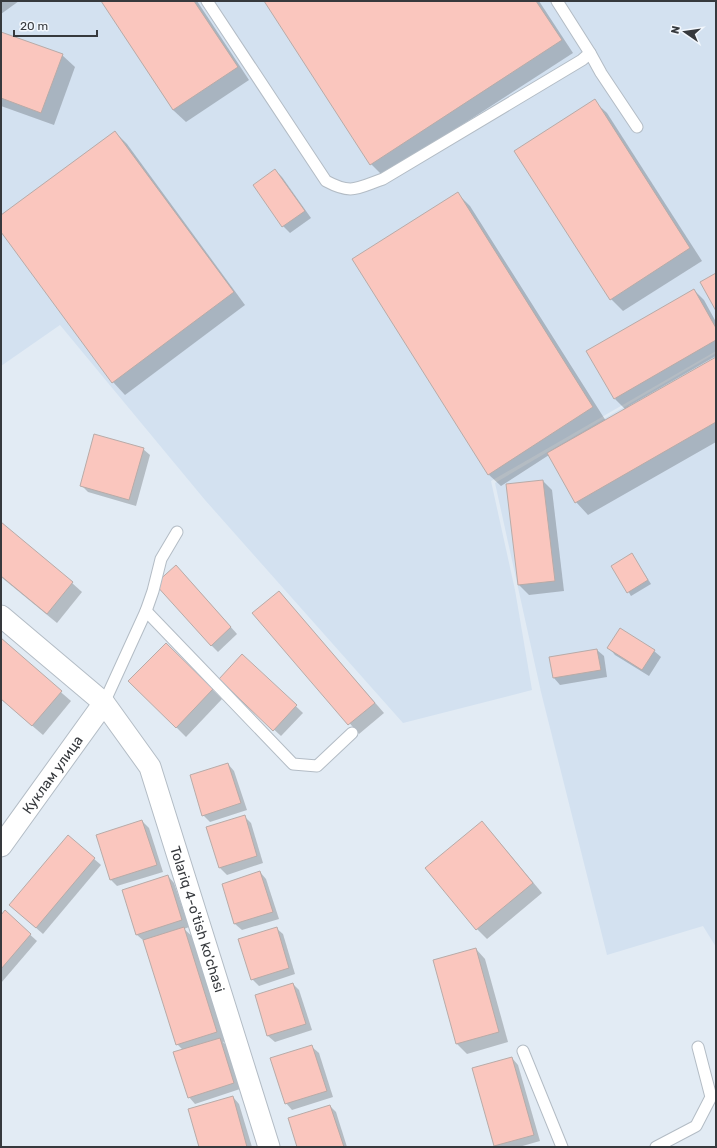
<svg xmlns="http://www.w3.org/2000/svg" width="717" height="1148" font-family="Rubik,sans-serif">
<rect width="100%" height="100%" fill="#e2ebf4"/>
<!-- built -->
<g fill="#d3e1f0">
<path d="M1,1h715v350l-225,130 24,109 17,100 -129,33 -198,-223 -145,-175 -59,41z"/>
<path d="M716,353v594l-13,-21 -96,29 -66,-263 -46,-209z"/>
</g>
<!-- shadow -->
<g fill="#0003">
<path d="M1,1h18l-18,13z"/>
<path d="M102,1h95l52,79 -63,42 -13,-12z"/>
<path d="M265,1h274l34,52 -190,123 -12,-12z"/>
<path d="M1,33l61,22 13,12 -21,58 -53,-19z"/>
<path d="M594,101l13,12 95,148 -79,50 -12,-12z"/>
<path d="M115,132l12,12 118,161 -120,90 -12,-13 -112,-151v-15z"/>
<path d="M275,170l7,7 29,41 -21,15 -7,-7z"/>
<path d="M457,193l13,13 136,215 20,-11 -11,-11 79,-109 10,10 12,22v34l-87,50 1,1 86,-49v84l-128,73 -12,-13 -27,-47 -48,31 -13,-12z"/>
<path d="M143,449l7,6 -14,51 -48,-14 -7,-7z"/>
<path d="M543,481l9,9 12,101 -35,4 -10,-10 -12,-100z"/>
<path d="M1,523l71,60 10,9 -25,31 -56,-46z"/>
<path d="M632,554l19,30 -20,12 -18,-30z"/>
<path d="M183,573l54,61 -19,18 -7,-7z"/>
<path d="M279,592l105,121 -25,21 -105,-121z"/>
<path d="M1,640l70,61 -28,34 -42,-36z"/>
<path d="M166,644l56,55 -36,38 -56,-56z"/>
<path d="M609,648l45,3 7,6 -12,19 -34,-21z"/>
<path d="M597,650l7,6 3,21 -47,8 -6,-7 -4,-20z"/>
<path d="M243,656l60,57 -22,23 -54,-50z"/>
<path d="M228,764l6,7 13,39 -37,12 -7,-7z"/>
<path d="M244,816l7,7 12,40 -36,12 -7,-7 -13,-40z"/>
<path d="M142,821l7,7 14,44 -46,14 -6,-6z"/>
<path d="M482,822l9,10 51,61 -55,46 -10,-10z"/>
<path d="M68,836l33,29 -58,69 -33,-29z"/>
<path d="M260,872l6,7 13,40 -37,11 -7,-6 -12,-40z"/>
<path d="M168,876l6,7 15,44 -5,2 10,9 32,103 -3,1 3,3 14,44 -45,15 -6,-7 -6,-47 -6,-6 -33,-103 -7,-6z"/>
<path d="M5,912l32,29 -36,42v-67z"/>
<path d="M276,928l7,6 12,40 -36,12 -7,-7z"/>
<path d="M476,949l9,10 23,83 -41,12 -10,-10 -23,-84z"/>
<path d="M293,984l6,6 13,40 -37,12 -7,-6z"/>
<path d="M312,1047l7,6 14,44 -41,13 -6,-7z"/>
<path d="M512,1058l6,7 22,76 -21,6h-23l-1,-2z"/>
<path d="M233,1097l6,7 13,43h-51z"/>
<path d="M330,1106l6,6 11,35h-49z"/>
</g>
<!-- building -->
<g fill="#fac6be" stroke="#b8aba8">
<path d="M101,1h93l44,66 -65,43z"/>
<path d="M264,1h272l26,39 -192,125z"/>
<path d="M1,32l62,22 -22,59 -40,-15z"/>
<path d="M595,99l95,149 -80,52 -96,-149z"/>
<path d="M115,131l119,161 -122,91 -111,-151v-17z"/>
<path d="M275,169l30,42 -23,16 -29,-42z"/>
<path d="M458,192l135,215 -105,68 -136,-216z"/>
<path d="M716,273v38l-16,-29z"/>
<path d="M694,289l22,39v12l-102,59 -28,-48z"/>
<path d="M716,357v65l-141,81 -28,-50z"/>
<path d="M94,434l50,14 -15,52 -49,-14z"/>
<path d="M543,480l12,101 -37,4 -12,-101z"/>
<path d="M1,522l72,60 -26,32 -46,-38z"/>
<path d="M632,553l16,27 -21,13 -16,-27z"/>
<path d="M176,565l55,62 -20,19 -56,-62z"/>
<path d="M279,591l96,112 -27,22 -96,-112z"/>
<path d="M620,628l35,22 -13,20 -35,-22z"/>
<path d="M1,638l61,53 -30,35 -31,-27z"/>
<path d="M166,643l47,46 -37,39 -48,-47z"/>
<path d="M597,649l4,21 -48,8 -4,-21z"/>
<path d="M242,654l55,51 -24,26 -54,-52z"/>
<path d="M228,763l13,40 -39,13 -12,-41z"/>
<path d="M245,815l12,41 -38,12 -13,-41z"/>
<path d="M142,820l15,45 -47,15 -14,-45z"/>
<path d="M482,821l51,62 -57,47 -51,-62z"/>
<path d="M68,835l27,23 -59,70 -27,-23z"/>
<path d="M260,871l13,41 -39,12 -12,-40z"/>
<path d="M168,875l14,45 -46,15 -14,-45z"/>
<path d="M5,910l26,24 -30,35v-54z"/>
<path d="M184,927l33,105 -41,13 -33,-105z"/>
<path d="M277,927l12,41 -38,12 -13,-41z"/>
<path d="M476,948l23,84 -43,12 -23,-84z"/>
<path d="M293,983l13,41 -39,12 -12,-41z"/>
<path d="M220,1038l14,45 -46,15 -15,-46z"/>
<path d="M312,1045l15,46 -42,13 -15,-46z"/>
<path d="M512,1057l22,78 -40,11 -22,-78z"/>
<path d="M233,1096l14,51h-48l-11,-38z"/>
<path d="M330,1105l14,42h-47l-9,-29z"/>
</g>
<g fill="none" stroke-linecap="round" stroke-linejoin="round">
<!-- service casing -->
<g stroke="#b3bcc5" stroke-width="13">
<g id="service">
<path d="M207,1l119,180c26,14 31,7 57,-2l199,-119 8,-7 11,20 36,54"/>
<path d="M557,1l33,52"/>
<path d="M146,611l7,-20 8,-32 16,-27"/>
<path d="M104,703l42,-92 147,153 24,2 35,-33"/>
<path d="M523,1051l39,96"/>
<path d="M656,1147l40,-21 15,-29 -13,-50"/>
</g>
</g>
<!-- minor casing -->
<g stroke="#b3bcc5" stroke-width="23">
<g id="minor">
<path id="s1" d="M1,616l103,87 46,64 119,380"/>
<path id="s2" d="M1,846l103,-143"/>
</g>
</g>
<!-- service -->
<use href="#service" stroke="#fff" stroke-width="11"/>
<!-- minor -->
<use href="#minor" stroke="#fff" stroke-width="21"/>
</g>
<g text-anchor="middle" dominant-baseline="central" stroke-width="4" stroke-linejoin="round" paint-order="stroke">
<!-- street labels -->
<g font-size="14" fill="#36393d" stroke="#f2f7fd">
<text stroke="none"><textPath href="#s2" startOffset="88">Куклам улица</textPath></text>
<text stroke="none"><textPath href="#s1" startOffset="373">Tolariq 4-o'tish ko'chasi</textPath></text>
</g>
</g>
<!-- border -->
<rect width="717" height="1148" fill="none" stroke="#36393d" stroke-width="4"/>
<!-- north arrow -->
<g transform="translate(685 32) rotate(283)" stroke="#f2f7fd" stroke-width="3" paint-order="stroke">
<path d="M0-3L7 15L0 10L-7 15Z" fill="#36393d"/>
<text y="-6" font-size="11" font-weight="bold" text-anchor="middle" fill="#36393d">N</text>
</g>
<!-- scale -->
<path d="M14 30v6h83v-6" fill="none" stroke="#36393d" stroke-width="2"/>
<text x="20" y="30" font-size="12" fill="#36393d" stroke="#f2f7fd" stroke-width="3" paint-order="stroke">20 m</text>
</svg>
